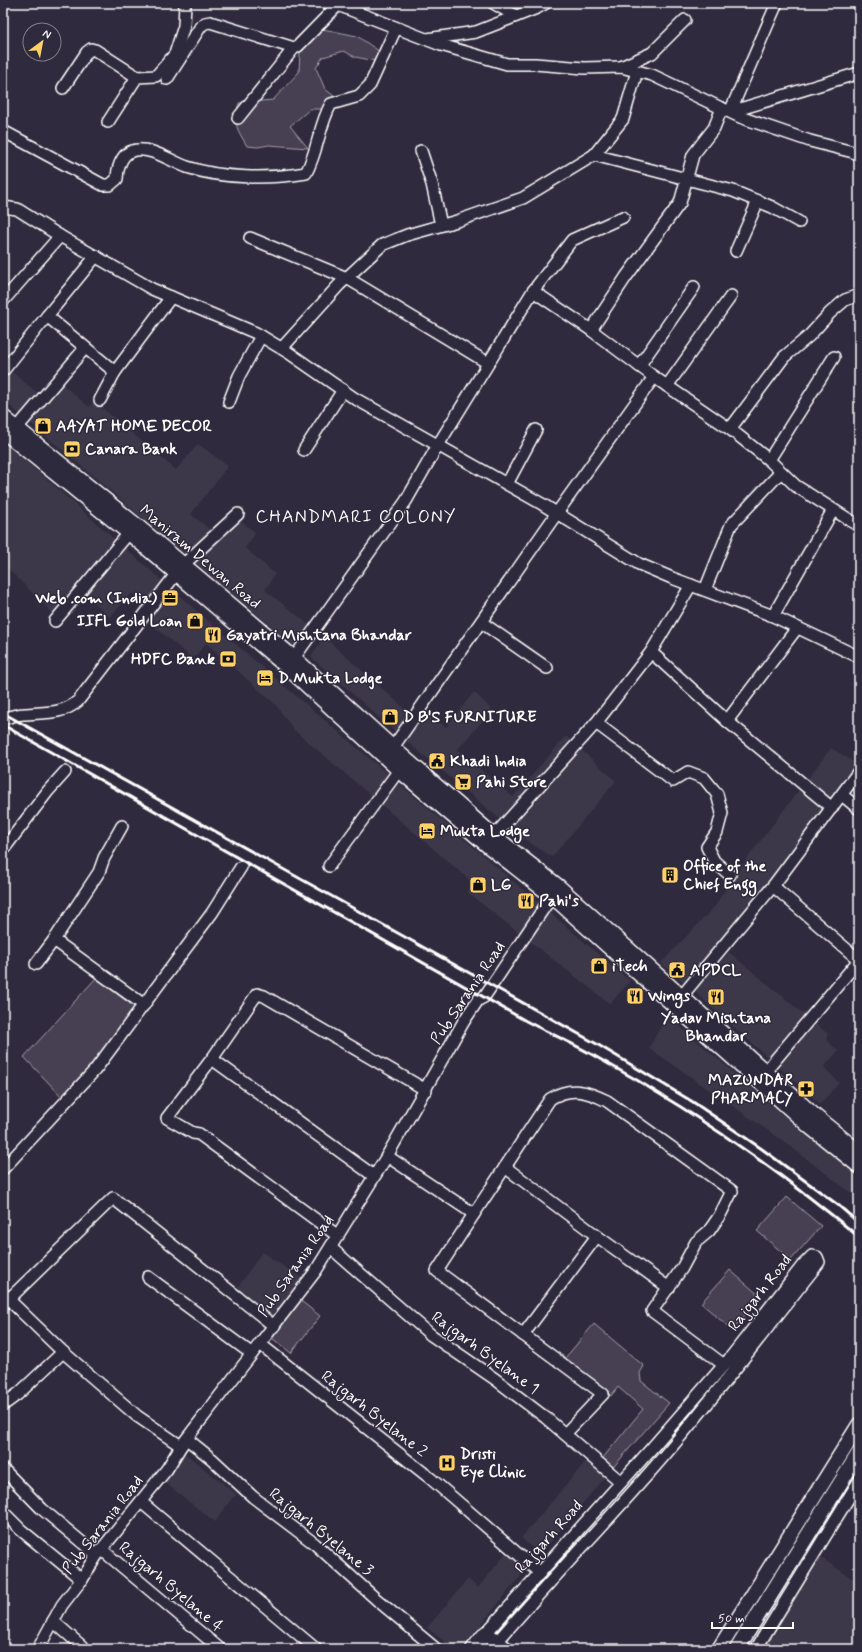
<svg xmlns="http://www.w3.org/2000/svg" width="862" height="1652" font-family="Mynerve,sans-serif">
<rect width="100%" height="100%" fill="#2f2a3d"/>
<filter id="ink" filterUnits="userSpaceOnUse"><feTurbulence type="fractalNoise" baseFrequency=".025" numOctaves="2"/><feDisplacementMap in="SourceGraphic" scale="8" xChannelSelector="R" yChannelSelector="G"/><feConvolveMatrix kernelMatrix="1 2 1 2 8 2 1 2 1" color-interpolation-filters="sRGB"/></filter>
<g filter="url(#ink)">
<!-- built -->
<g fill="#3c3749">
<path d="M4,365l37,31 15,-17 33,28 5,-6 82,69 22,-26 30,22 -37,48 28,23 18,-19 19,15 -11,15 30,26 -10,16 52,41 -19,18 -295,-249z"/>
<path d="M3,441l195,171 432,369 -20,23 -142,-111 4,-11 -178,-152 -19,-26 -69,-61 -13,16 -54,-45 5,-9 -12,-12 -22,24 -24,-22 -26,25 -57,-56z"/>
<path d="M324,637l87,77 3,-6 13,5 19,14 28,-35 18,18 -35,40 56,47 53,-61 50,45 -64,76 -28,-18 -124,-103 -89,-79z"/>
<path d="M831,748l28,17v2l-84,118 -87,101 -27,-23 54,-57 17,-28z"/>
<path d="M729,952l99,82 -2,5 12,12 -14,16 15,16 -19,21 -123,-110 -1,-5z"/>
<path d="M667,1015l139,120 53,39v25l-76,-58 -134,-93z"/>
<path d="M262,1252l39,26 -25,39h-4l-36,-27z"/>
<path d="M182,1453l4,1 51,41 -4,2 -18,25 -51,-40 -3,-1z"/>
<path d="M592,1457l17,15 -66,79 -5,2 -17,-15 65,-77z"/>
<path d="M507,1552l18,16 -1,4 -63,77h-7l-27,-21 41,-49 10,9z"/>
<path d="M817,1555l42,28v66h-97z"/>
</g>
<!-- green -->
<g fill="#464152" stroke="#a2a0a8">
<path d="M313,27l44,9 29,20 -10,5 -21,-4 -11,-6 -21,6 -7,11 9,21 9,7 -12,13h-12l-20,17 18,22 -39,-3 -11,2 -11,-1c-10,-17 -15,-23 -8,-43l34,-3 26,-28 1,-21z"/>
<path d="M96,978l42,32 -73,90 -41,-43z"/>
<path d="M787,1197l34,29 -30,34 -34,-29z"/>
<path d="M730,1270l31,27 -29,33 -31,-27z"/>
<path d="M301,1301l19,15 -29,37 -19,-15z"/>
<path d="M594,1324l50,42 -4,7 1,8 28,22 -60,69 -12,-7 46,-56 -25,-22 -7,9 -46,-38z"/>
</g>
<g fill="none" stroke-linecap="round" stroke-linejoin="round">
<!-- minor casing -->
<g stroke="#fff" stroke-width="14">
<g id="minor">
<path d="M328,3l10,2 103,40 66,19h28l49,4 37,-1 31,8 88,42 70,24 43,11 6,3"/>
<path d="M493,3l23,13"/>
<path d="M777,3l-47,109 129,-39"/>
<path d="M427,39l49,-7 61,-24 9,-5"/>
<path d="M621,67l31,-14 33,-33"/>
<path d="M167,79l34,-53 4,-3 5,-1 84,26 4,-2 40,-41"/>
<path d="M63,88l24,-36 4,-3 4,1 42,27"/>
<path d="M238,118l56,-70"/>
<path d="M108,122l29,-45 19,-1 19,-22 9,-28 1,-23"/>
<path d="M3,131l100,54h7l7,-6c0,-9 4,-25 15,-28 17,-6 40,11 55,16 35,12 83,12 119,6 12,-22 13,-48 25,-69l28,-8 11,-11 26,-57"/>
<path d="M421,151l11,33 9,41"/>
<path d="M594,155l29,-36 14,-48"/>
<path d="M3,207l14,2 43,27 92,53 104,44 33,20 65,45 188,106 97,60 33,14 101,38 86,41"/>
<path d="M250,238l97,40 141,85"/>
<path d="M736,251l22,-50"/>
<path d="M533,291l58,39 63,47 76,52 39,31 27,26 63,40"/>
<path d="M3,301l57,-65"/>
<path d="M47,316l49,-60"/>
<path d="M591,330l35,-53 54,-74 13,-48 21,-27 8,-20"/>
<path d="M282,348l57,-63 43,-40 25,-10 50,-14 66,-23 71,-43 139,36 39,16 27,15"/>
<path d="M639,366l55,-79"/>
<path d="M3,371l44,-55 68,56"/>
<path d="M667,386l64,-90"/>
<path d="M100,400l15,-28 56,-75"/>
<path d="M229,402l10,-26 22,-40"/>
<path d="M17,428l68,-80"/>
<path d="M730,429l54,-72 25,-21 21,-23 15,-13 14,-5"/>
<path d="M304,450l39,-60"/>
<path d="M769,460l65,-103"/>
<path d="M507,484l29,-54"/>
<path d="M705,590l26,-65 50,-53"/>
<path d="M773,616l60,-106"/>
<path d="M55,621l79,-94"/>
<path d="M481,622l66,46"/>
<path d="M651,652l40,-67"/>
<path d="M294,658l112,-157 32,-56 95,-154 39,-51 51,-23"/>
<path d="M3,719c7,-2 14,-5 21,-5 20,-2 38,1 54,-13l105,-136 55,-51"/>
<path d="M727,721l105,87"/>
<path d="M596,723l77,58 15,-9 16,6 13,16 5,19 -5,19 -10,15 7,14 16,14"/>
<path d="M389,753l168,-240 97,-136"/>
<path d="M842,795l17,14"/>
<path d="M494,836l102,-113 55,-71 76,69 70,-93"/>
<path d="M3,850l45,-59 17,-19"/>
<path d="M329,866l70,-96"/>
<path d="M773,886l86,74"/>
<path d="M54,940l45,-68 5,-14 18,-32"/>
<path d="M36,964l18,-24 90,65"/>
<path d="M681,997l92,-111 86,-115"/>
<path d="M212,1059l162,117"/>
<path d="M765,1072l94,-112"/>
<path d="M387,1156l87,58 76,-115c20,-13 37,-8 57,2l125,90 -12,24 -11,16 -13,11 -14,26 -30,43 72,54"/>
<path d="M505,1167l92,69 72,52"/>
<path d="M3,1169l92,-99 117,-157 29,-46"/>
<path d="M474,1214l-37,57 166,123 -38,40"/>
<path d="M338,1236l-139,-102 -6,-1 -26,-15 47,-62 43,-62 7,2 162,94"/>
<path d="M331,1248l100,87 64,44 51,39 75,64"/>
<path d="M148,1277l104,77"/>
<path d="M3,1294l60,58"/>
<path d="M9,1299l104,-101 161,128"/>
<path d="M523,1335l74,-99"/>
<path d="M260,1344l170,134 110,95"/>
<path d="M3,1405l15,-11 45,-42 74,64 44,30"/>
<path d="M187,1439l25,20 41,38 62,47 61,55 60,50"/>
<path d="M3,1469l39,40 55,46"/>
<path d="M141,1502l175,147"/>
<path d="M3,1512l18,18 61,50"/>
<path d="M101,1549l119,100"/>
<path d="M53,1621l32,28"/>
<path d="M486,1633l165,-184 79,-91 73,-93 9,-9 5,1 2,5 -6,8c-46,58 -91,117 -138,173 -57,68 -120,131 -178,199"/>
<path d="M38,1649l24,-44 21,-27 14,-23 70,-86 14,-23 134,-174 72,-116 77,-135 14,-21 6,-3 72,-107"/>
<path d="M756,1649l103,-168"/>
</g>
</g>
<!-- major casing -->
<g stroke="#fff" stroke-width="17">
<g id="major">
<path d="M3,417l133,108 158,133 99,90 101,88 65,51 257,230 43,35"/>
<path d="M3,431l126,102 158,134 112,103 88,75 65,51 257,230 50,40"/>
<path d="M473,1649l13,-16 20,16"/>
<path d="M719,1649l140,-224"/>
<path d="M737,1649l122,-196"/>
</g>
</g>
<!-- minor -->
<use href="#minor" stroke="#2f2a3d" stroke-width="11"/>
<!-- major -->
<use href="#major" stroke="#2f2a3d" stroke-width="14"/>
<!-- rail -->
<g stroke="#fff" stroke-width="3">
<path d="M3,713l592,330 98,59 69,47 76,56 21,18"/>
<path d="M3,725l523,296c21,11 44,21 65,33 95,52 185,114 268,183"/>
</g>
</g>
</g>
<!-- icons -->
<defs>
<g id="shop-square" transform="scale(0.9)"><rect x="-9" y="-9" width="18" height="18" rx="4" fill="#ffd166" stroke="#2f2a3d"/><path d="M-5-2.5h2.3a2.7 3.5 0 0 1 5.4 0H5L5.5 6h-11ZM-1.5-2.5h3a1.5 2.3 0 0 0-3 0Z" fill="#111"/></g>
<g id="bank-square" transform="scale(0.9)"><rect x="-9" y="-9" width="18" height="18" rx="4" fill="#ffd166" stroke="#2f2a3d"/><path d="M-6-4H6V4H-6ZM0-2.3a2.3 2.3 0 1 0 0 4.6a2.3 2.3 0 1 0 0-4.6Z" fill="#111"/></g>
<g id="office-square" transform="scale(0.9)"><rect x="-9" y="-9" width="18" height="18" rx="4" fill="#ffd166" stroke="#2f2a3d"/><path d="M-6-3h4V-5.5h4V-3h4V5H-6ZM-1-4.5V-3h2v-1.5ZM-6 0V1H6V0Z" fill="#111"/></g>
<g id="restaurant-square" transform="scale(0.9)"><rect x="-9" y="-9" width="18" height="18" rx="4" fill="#ffd166" stroke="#2f2a3d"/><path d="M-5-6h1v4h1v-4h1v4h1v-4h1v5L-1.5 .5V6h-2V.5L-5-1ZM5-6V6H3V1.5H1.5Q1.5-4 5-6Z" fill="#111"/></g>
<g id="hotel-square" transform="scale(0.9)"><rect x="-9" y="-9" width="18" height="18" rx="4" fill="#ffd166" stroke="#2f2a3d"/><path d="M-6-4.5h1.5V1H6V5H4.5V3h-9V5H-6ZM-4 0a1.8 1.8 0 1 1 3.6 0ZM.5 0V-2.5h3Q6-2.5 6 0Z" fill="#111"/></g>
<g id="civic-square" transform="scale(0.9)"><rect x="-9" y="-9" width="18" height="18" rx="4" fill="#ffd166" stroke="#2f2a3d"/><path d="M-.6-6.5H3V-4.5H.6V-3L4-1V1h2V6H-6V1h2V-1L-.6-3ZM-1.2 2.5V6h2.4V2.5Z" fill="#111"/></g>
<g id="supermarket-square" transform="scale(0.9)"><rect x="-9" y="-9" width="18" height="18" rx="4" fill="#ffd166" stroke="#2f2a3d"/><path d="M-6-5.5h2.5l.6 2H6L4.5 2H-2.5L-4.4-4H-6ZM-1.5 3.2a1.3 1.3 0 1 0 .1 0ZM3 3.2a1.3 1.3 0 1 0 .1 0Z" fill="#111"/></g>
<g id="building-square" transform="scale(0.9)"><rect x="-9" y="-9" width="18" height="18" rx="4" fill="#ffd166" stroke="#2f2a3d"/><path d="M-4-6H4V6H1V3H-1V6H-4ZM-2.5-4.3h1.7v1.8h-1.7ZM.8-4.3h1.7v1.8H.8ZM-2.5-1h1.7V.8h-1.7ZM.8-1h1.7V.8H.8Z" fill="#111"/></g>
<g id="pharmacy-square" transform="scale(0.9)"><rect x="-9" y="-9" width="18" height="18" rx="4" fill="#ffd166" stroke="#2f2a3d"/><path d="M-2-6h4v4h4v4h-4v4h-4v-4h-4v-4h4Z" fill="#111"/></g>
<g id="hospital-square" transform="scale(0.9)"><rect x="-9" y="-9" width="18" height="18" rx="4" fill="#ffd166" stroke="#2f2a3d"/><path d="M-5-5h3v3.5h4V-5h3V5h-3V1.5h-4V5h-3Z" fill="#111"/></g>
</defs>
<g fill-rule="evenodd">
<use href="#shop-square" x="43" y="426"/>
<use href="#bank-square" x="72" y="449"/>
<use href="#office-square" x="170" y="598"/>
<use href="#shop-square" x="195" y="621"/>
<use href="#restaurant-square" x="213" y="635"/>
<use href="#bank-square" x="228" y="659"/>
<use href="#hotel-square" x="265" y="678"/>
<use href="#shop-square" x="390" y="717"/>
<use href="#civic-square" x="437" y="761"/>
<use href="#supermarket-square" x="463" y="782"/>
<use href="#hotel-square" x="427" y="831"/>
<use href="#building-square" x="670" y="875"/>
<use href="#shop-square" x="478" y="885"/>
<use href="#restaurant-square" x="526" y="901"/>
<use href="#shop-square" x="599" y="966"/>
<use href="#civic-square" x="677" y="970"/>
<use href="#restaurant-square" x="635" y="996"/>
<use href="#restaurant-square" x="716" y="997"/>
<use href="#pharmacy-square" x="806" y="1089"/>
<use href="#hospital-square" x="447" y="1463"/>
</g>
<g text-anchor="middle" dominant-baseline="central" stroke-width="3" stroke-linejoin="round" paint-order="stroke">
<!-- poi labels -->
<g font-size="16" font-weight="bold" fill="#fff" stroke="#2f2a3d" text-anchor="start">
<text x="56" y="426">AAYAT HOME DECOR</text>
<text x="85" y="449">Canara Bank</text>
<text x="157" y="598" text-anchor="end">Web .com (India)</text>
<text x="182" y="621" text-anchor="end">IIFL Gold Loan</text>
<text x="226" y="635">Gayatri Mishtana Bhandar</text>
<text x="215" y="659" text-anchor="end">HDFC Bank</text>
<text x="278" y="678">D Mukta Lodge</text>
<text x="403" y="717">D B'S FURNITURE</text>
<text x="450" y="761">Khadi India</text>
<text x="476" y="782">Pahi Store</text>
<text x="440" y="831">Mukta Lodge</text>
<text x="683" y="866">Office of the<tspan x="683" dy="18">Chief Engg</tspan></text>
<text x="491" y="885">LG</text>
<text x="539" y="901">Pahi's</text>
<text x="612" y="966">iTech</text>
<text x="690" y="970">APDCL</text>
<text x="648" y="996">Wings</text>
<text x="716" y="1018" text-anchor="middle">Yadav Mishtana<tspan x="716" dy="18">Bhandar</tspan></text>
<text x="793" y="1080" text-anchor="end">MAZUNDAR<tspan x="793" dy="18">PHARMACY</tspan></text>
<text x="460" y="1454">Dristi<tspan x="460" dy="18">Eye Clinic</tspan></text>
</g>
<!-- street labels -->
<g font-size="16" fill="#fff" stroke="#2f2a3d">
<text transform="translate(200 557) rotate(40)">Maniram Dewan Road</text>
<text transform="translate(468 993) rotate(-56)">Pub Sarania Road</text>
<text transform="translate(296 1266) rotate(-55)">Pub Sarania Road</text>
<text transform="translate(760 1293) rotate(-52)">Rajgarh Road</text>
<text transform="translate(485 1353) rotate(36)">Rajgarh Byelane 1</text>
<text transform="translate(374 1414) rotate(38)">Rajgarh Byelane 2</text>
<text transform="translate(103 1525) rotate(-52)">Pub Sarania Road</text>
<text transform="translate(321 1532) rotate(39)">Rajgarh Byelane 3</text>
<text transform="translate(549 1537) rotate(-48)">Rajgarh Road</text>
<text transform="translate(171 1587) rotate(40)">Rajgarh Byelane 4</text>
</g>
<!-- quarter labels -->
<g font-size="18" letter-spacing="1" fill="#fff" stroke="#2f2a3d">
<text x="356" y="517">CHANDMARI COLONY</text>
</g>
</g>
<!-- margin -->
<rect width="862" height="1652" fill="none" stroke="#2f2a3d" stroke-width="16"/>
<rect x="8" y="8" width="846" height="1636" fill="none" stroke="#fff" stroke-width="1.5" filter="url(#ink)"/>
<!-- north arrow -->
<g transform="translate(42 42) rotate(32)"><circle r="19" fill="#2f2a3d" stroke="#827f8b"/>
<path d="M0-3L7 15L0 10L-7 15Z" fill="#ffd166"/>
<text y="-6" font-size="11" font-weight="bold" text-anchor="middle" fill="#ffffff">N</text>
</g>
<!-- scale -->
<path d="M712 1622v6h81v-6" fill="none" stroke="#ffffff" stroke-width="2"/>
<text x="718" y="1622" font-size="12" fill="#ffffff" stroke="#2f2a3d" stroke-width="3" paint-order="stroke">50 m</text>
</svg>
